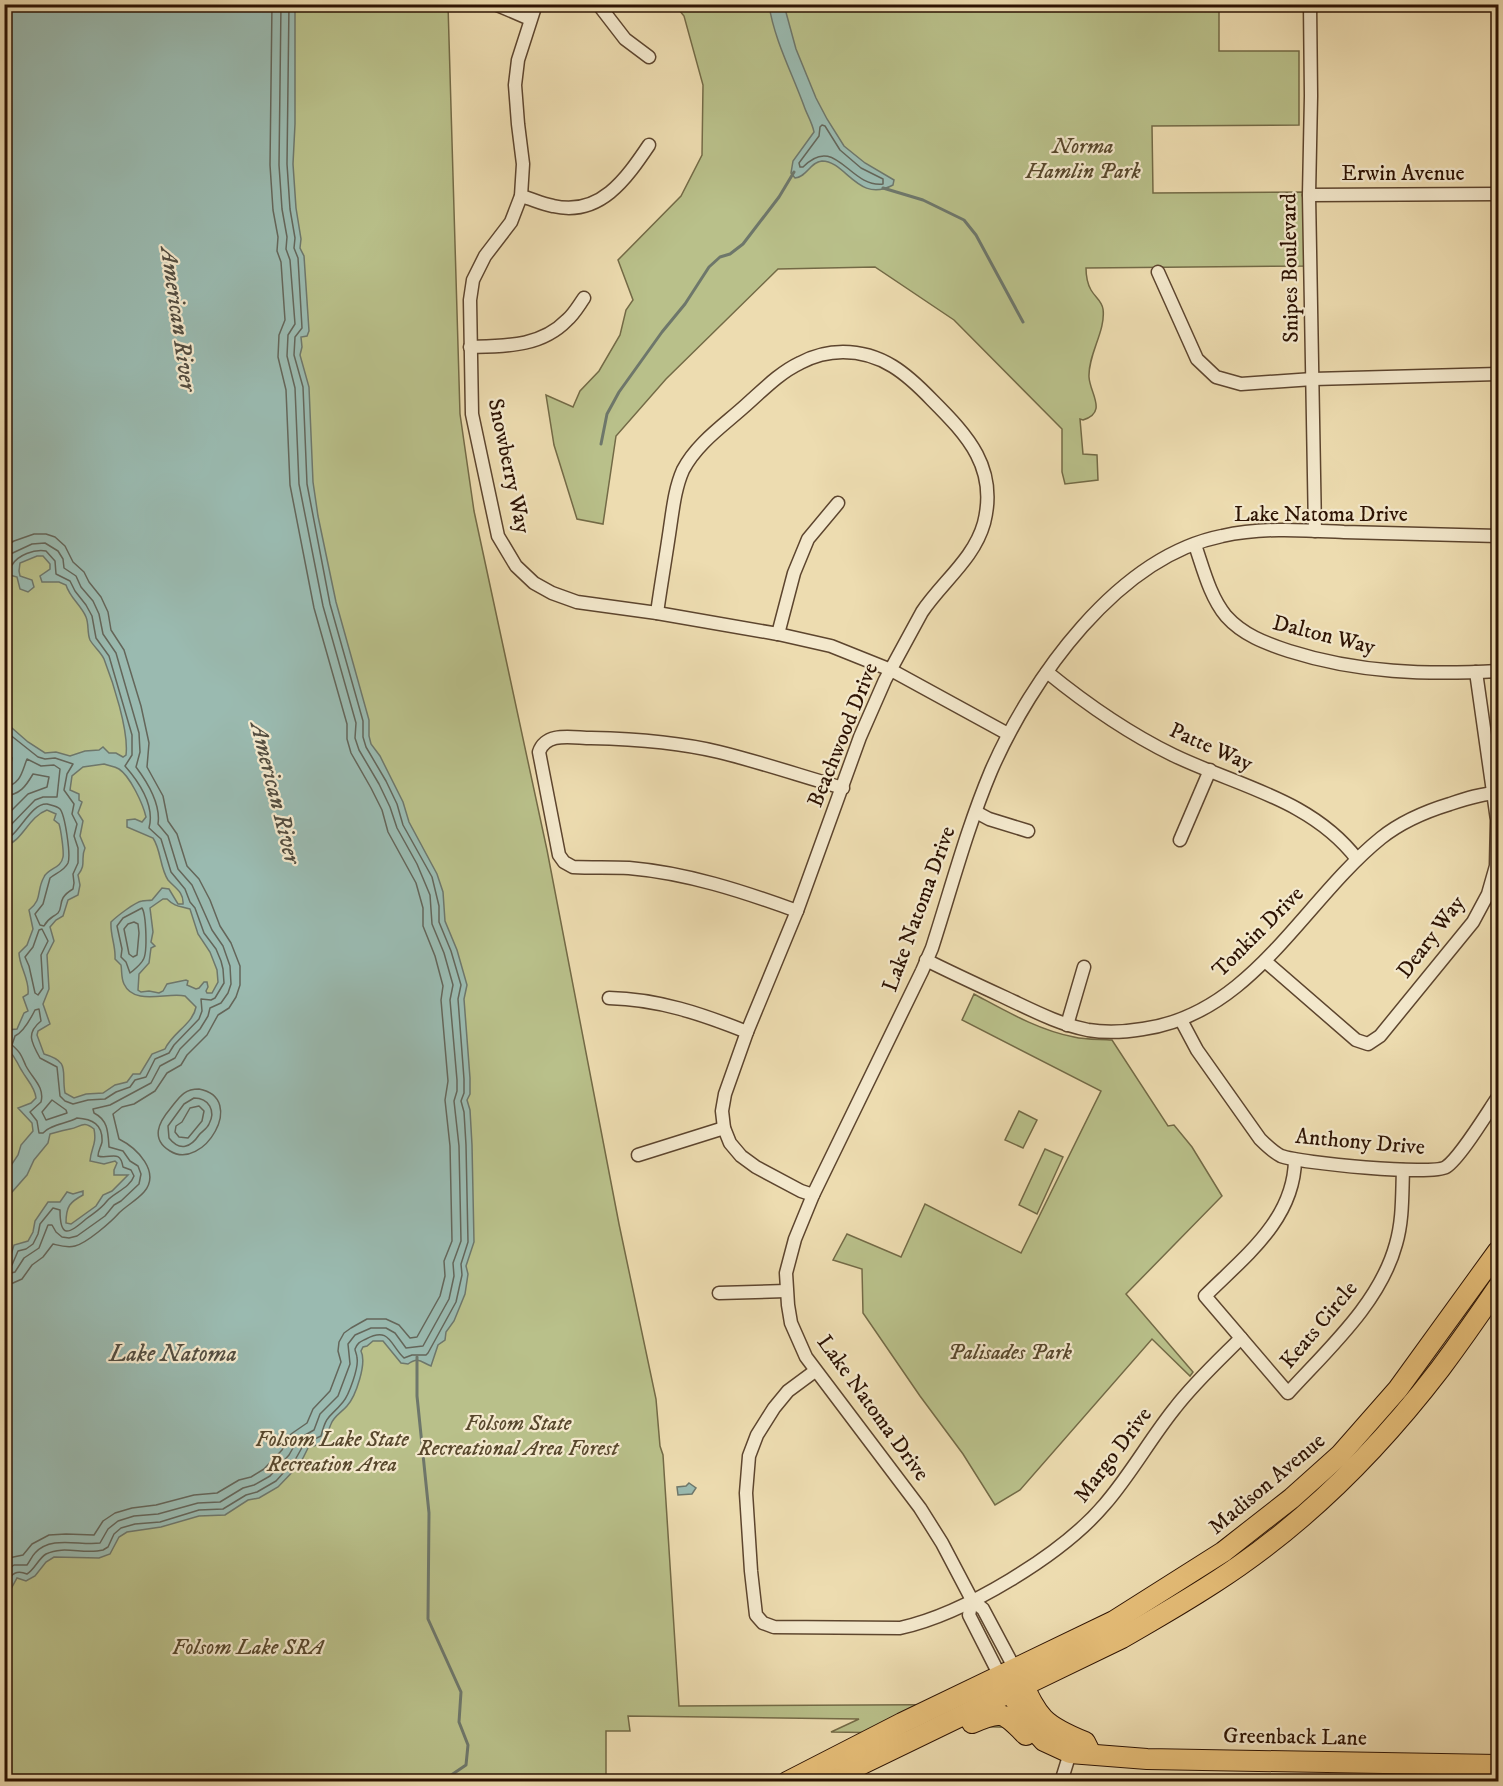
<svg xmlns="http://www.w3.org/2000/svg" width="1503" height="1786" font-family="'IM FELL DW Pica',serif">
<rect width="100%" height="100%" fill="#eddcb0"/>
<filter id="stains"><feTurbulence type="fractalNoise" baseFrequency=".00333" numOctaves="4"/><feColorMatrix values="0 0 0 0 .2 0 0 0 0 .09 0 0 0 0 .02 0 0 0 .5 -.17"/></filter>
<radialGradient id="worn" r=".72"><stop offset=".6" stop-color="#630" stop-opacity="0"/><stop offset="1" stop-color="#630" stop-opacity=".3"/></radialGradient>
<!-- green -->
<g fill="#b9c08a" stroke="#736a46" stroke-width="1.5">
<path d="M5,5h443l12,409 14,97 73,339 72,374 37,175 4,47 3,9 16,251 362,-2 -1,24 -127,-3 -18,8 -64,-1 28,-13 -231,-3 2,15h-24v50h-601z"/>
<path d="M675,5h544v46h80v74l-147,1 1,67 152,-1 1,74 -220,2c0,8 1,15 5,22 4,7 11,11 12,19 3,22 -15,45 -14,68 1,17 19,35 -6,43l-3,-1 3,35 14,1 1,25 -33,4 -3,-12v-43l-108,-109 -79,-53 -97,2 -112,110 -50,57 -13,88 -26,-5 -23,-74 -8,-50 27,12 7,-16 19,-20 21,-36 6,-25 7,-10 -15,-40 63,-64 21,-41 1,-70 -19,-69z"/>
<path d="M974,994c32,17 64,36 100,43 12,3 26,2 38,3l56,86 6,-1 18,22 30,49 -96,98 67,78 -3,4 -38,-37 -132,151 -25,15 -32,-51 -43,-58 -57,-83 -1,-44 -29,-9 14,-26 54,23 24,-53 96,49 80,-162 -139,-71z"/>
<path d="M1019,1111l18,9 -14,28 -18,-8z"/>
<path d="M1045,1149l18,8 -26,57 -18,-9z"/>
</g>
<!-- water -->
<g fill="#9abab0" stroke="#6e776b" stroke-width="1.5" fill-rule="evenodd">
<path d="M5,4l290,1v119l-2,40 3,44 5,31 -1,9 4,8 5,75 -2,5 -6,1 1,10 -2,8 9,32 4,95 5,34 18,86 33,118v16l2,8 9,12 23,46 6,20 28,52 6,18 2,29 12,29 10,35 -3,14 6,79v16l-3,6 3,10 2,35 2,97 -8,24 2,8 -3,20 -11,27 -8,11 -1,8 -7,5 -7,21c-9,-3 -12,-10 -23,-2l-7,-1 -18,-22h-10l-6,5 -4,1 -2,4c6,12 -5,45 -14,55 -5,6 -13,10 -16,18 -3,6 -3,12 -6,18l-17,6 -8,16 -22,23 -19,11 -11,2 -23,15 -26,1 -38,11 -34,5 -8,5 -9,17 -11,4 -45,-1 -8,5 -11,14 -9,5 -9,-3 -6,11 -6,2v-328l5,-5 4,-13 14,-4 5,-9 2,-11 13,-19h12l7,-10 6,2 10,-3v4c-13,7 -17,11 -17,28l5,1 25,-18 7,-11 9,-4 16,-16h-14v-5l3,-7 -2,-2 -11,3 -14,-3c1,-13 7,-17 4,-32 -11,-9 -13,-2 -24,0 -6,1 -13,3 -20,5l-2,9 -14,17 -7,15 -22,25v-37l7,1 6,-9 3,-10 12,-14 -1,-8 -14,-15 13,-5 5,-5c-1,-11 -9,-18 -14,-27 -6,-9 -5,-13 -14,-21h-3v-10l3,-3 -1,-7 10,-1 7,-16 4,-2 -5,-14 5,-3c2,-14 -9,-28 -9,-41l8,-8 6,-16 -4,-19c14,-11 7,-19 15,-33 4,-9 17,-8 19,-20 1,-5 -2,-27 -4,-33l-5,-4 2,-6 -9,-4c-19,7 -24,31 -42,36v-71l5,-6 2,-11 -7,-9v-27l23,20 17,11 11,-1 14,4 15,-5 14,-1 4,-3 6,6h7l7,4 3,-2c3,-24 -13,-73 -22,-96 -3,-7 -10,-12 -14,-19 -3,-7 -1,-16 -4,-23 -5,-12 -16,-19 -20,-32l-7,-3h-17l-2,-6 10,-7v-5l-7,-8h-6l-17,7 -1,8 1,5 12,4 2,7 -6,5 -8,-3 -3,-12 -7,-2 -5,-6zM104,764c5,2 10,2 15,5 11,7 24,35 27,48l-4,5 -7,-3 -8,1v7l26,11c8,12 7,30 15,42 7,8 16,12 15,24h-5l-9,-15 -7,-1 -10,12c-3,1 -7,0 -10,1 -7,1 -26,16 -31,21 -1,13 5,24 4,37l6,6c1,6 0,13 3,19 10,22 43,8 61,12l11,11c-3,17 -24,26 -31,42l-13,5 -12,20h-7l-6,8 -12,3 -12,8 -17,1 -12,4 -9,-5c-4,-22 6,-31 -21,-39l-7,-19 1,-4 12,-7 -7,-20 6,-15 -2,-34 7,-14 -4,-14 6,-7 7,-4 5,-16 10,-5 2,-10 -2,-10c9,-11 2,-16 7,-27l-5,-12 3,-15 -5,-8 4,-11 -3,-2v-6l-9,-4 2,-14 11,-9zM163,899h4c8,8 13,7 23,10l8,25 12,18 7,18 1,12 -6,11h-5l-1,-2 2,-4 -1,-5h-3l-5,6 -3,1 -9,-4 1,-4 -2,-1 -19,4 -4,7 -4,2 -10,-2 -8,1 -3,-2 1,-16 10,-11 2,-15 4,-2 -4,-4 2,-10 -3,-24z"/>
<path d="M769,5h15l12,44 20,49 11,21 17,27 21,17 29,17 -1,5c-35,19 -47,-24 -71,-24 -12,1 -15,16 -27,17l-4,-5 2,-12 21,-29c-2,-10 -7,-17 -10,-26 -12,-33 -30,-67 -35,-101z"/>
<path d="M689,1483l7,5 -4,6 -14,1 -1,-8 9,-1z"/>
</g>
<g fill="none" stroke-linecap="round" stroke-linejoin="round">
<!-- shore -->
<g stroke="#64665a" stroke-width="1.5">
<path d="M822,125l3,1 15,24 21,18 22,11v5c-34,4 -47,-51 -80,-17h-3l-1,-4 20,-27 1,-9z"/>
<path d="M4,547l10,-6 20,-7h12l9,3 10,9 8,16 11,10 5,10 12,15 7,15 3,18 13,20 17,56 8,37 -2,24 16,29 5,25 9,13 10,32 12,13 11,21 10,26 11,17 9,23v19l-4,12 -7,11 -11,7 -11,20 -20,20 -6,10 -14,8 -12,18 -21,13 -12,3 -9,7 6,25c18,9 42,33 25,53 -7,8 -18,14 -25,21 -8,9 -32,30 -44,33 -8,2 -14,0 -22,-2l-10,13 -11,8 -10,14 -9,4 -9,1"/>
<path d="M4,557l28,-13 13,-1 13,8 5,8 1,9 12,8 5,11 12,14 6,13 4,20 13,19 23,80 1,19 -4,15c12,16 25,37 22,57l10,12 10,33 14,16 20,45 11,16 7,20 1,18 -3,9 -7,10 -11,5 -2,8 -8,13 -20,20 -5,9 -15,8 -9,17 -41,22 -17,4 1,4c14,7 14,19 15,34l14,4 7,10 8,5 3,8 -2,10 -18,17 -7,4 -9,11 -28,20 -8,2 -7,-1 -6,-5 -4,-7h-4l-9,23 -15,10 -9,14 -11,3"/>
<path d="M4,564l8,1c6,-10 22,-16 34,-14l9,10 1,13 14,7 5,10 11,14 6,11 4,22 13,18 23,79v20l-7,11c14,16 30,40 24,62l12,11 10,33 14,17 5,13 5,6 9,25 12,16 5,12 2,8 1,14 -9,15 -4,2 -10,-1 1,12 -3,8 -25,26 -5,8 -14,6 -9,18 -11,3 -5,7 -14,5 -11,7 -17,1 -15,4 -8,-3 -5,-5 -3,-29 -17,-9c-9,-16 -14,-25 1,-37l-2,-12 -4,1c-4,8 -11,22 -20,26l-3,9c9,8 9,10 14,21 6,12 19,21 15,36l-11,10 7,9 2,12h4c8,-9 23,-9 34,-15 15,1 26,6 25,24 -1,5 -4,9 -4,14 11,4 22,-8 25,11l8,3 3,6c-4,12 -21,17 -27,25 -7,9 -12,11 -21,18 -18,16 -26,19 -26,-9l-7,-2 -13,16 -2,10 -5,10 -7,5 -8,2 -6,14 -8,3"/>
<path d="M4,730l34,27 7,2 10,-1 18,6 -6,10 -3,16 10,14 -2,10 5,10 -3,12 4,12v15l-5,11 1,9 -1,6c-17,10 -9,17 -15,24 -6,5 -9,4 -14,13l-4,-1 -5,-11 8,-10 7,-26c6,-5 14,-7 18,-15 3,-8 -3,-48 -8,-54 -3,-3 -10,-4 -13,-5 -17,-1 -28,32 -43,36"/>
<path d="M4,787c17,-2 18,-16 23,-28l14,7 13,-1 6,4 -3,28h-14l-8,3 -31,32"/>
<path d="M4,796c16,-1 22,-10 29,-22l16,3 -2,10 -19,7 -24,24"/>
<path d="M142,908c4,6 6,45 1,52 -2,4 -10,11 -13,13l-4,-11 -5,-5 1,-8 -5,-23 6,-8z"/>
<path d="M134,922l4,2 1,9 -2,22 -4,2 -4,-3 -5,-25 4,-5z"/>
<path d="M42,929l6,12 -7,14 2,33 -5,7 -3,-2 -6,-27 -4,-9 8,-10 6,-17z"/>
<path d="M199,1089c49,9 4,83 -29,62 -20,-12 -11,-29 0,-42 9,-11 13,-20 29,-20z"/>
<path d="M194,1098c15,0 22,13 15,26 -2,5 -7,7 -10,11 -8,12 -19,17 -30,3l-1,-12 16,-22z"/>
<path d="M52,1100l14,10 1,3 -21,7 -4,-8z"/>
<path d="M199,1106l5,5 -2,10 -14,17 -9,-1 -4,-5 1,-6 6,-4 8,-14z"/>
<path d="M4,1559l19,-4 9,-11 17,-9 17,-1 28,1 9,-14 12,-8 17,-5 24,-3 38,-10 23,-2 22,-13 12,-3 13,-8 18,-19 9,-16 16,-11 6,-14 17,-18 11,-29 -3,-11 1,-9 5,-9 7,-5 16,-9h19l13,6 11,13 7,-1 23,-41 5,-20 -1,-15 8,-20 -2,-95 -5,-46 3,-19 -7,-81 2,-14 -8,-30 -12,-30v-18l-7,-25 -28,-51 -6,-22 -11,-22 -20,-35 -4,-14v-15l-33,-116 -24,-123 -4,-95 -8,-33 1,-22 6,-15 -4,-58 -4,-11 1,-14 -5,-27 -3,-45 2,-161"/>
<path d="M4,1572l10,-7h13c3,-4 5,-9 8,-12 16,-18 45,-7 65,-10l8,-14 10,-8 16,-5 24,-2 40,-11 22,-1 23,-14 11,-3 16,-9 19,-21 9,-16 16,-9 6,-16 18,-18 12,-32 -2,-20 7,-9 16,-7h15l9,5 11,15 17,-2 26,-47 5,-23 -1,-13 8,-22 -2,-95 -5,-45 3,-10v-11l-7,-80 3,-15 -9,-32 -12,-29 -2,-29 -13,-31 -20,-36 -7,-21 -11,-23 -20,-34 -4,-12 1,-15 -33,-117 -24,-122 -4,-96 -8,-32 1,-21 7,-11 -5,-64 -4,-11 1,-12 -5,-28 -3,-44 2,-161"/>
<path d="M4,1585l4,-2c3,-10 9,-13 19,-9 8,-5 11,-15 19,-20 18,-9 38,1 57,-4l5,-3 6,-13 7,-6 14,-4 25,-2 39,-12 24,-1 23,-14 11,-3 19,-11 19,-21 9,-16 17,-8c6,-23 9,-18 22,-34 6,-7 16,-35 14,-44 0,-4 -2,-6 -2,-9 3,-7 5,-7 11,-10 24,-13 24,6 38,19l8,-3h14l2,-2 28,-51 6,-27 -1,-11 7,-22 -2,-97 -2,-33 -3,-11 3,-8v-14l-6,-80 3,-14 -10,-34 -12,-29v-16l-7,-29 -29,-52 -6,-21 -11,-23 -20,-34 -3,-10v-16l-33,-117 -23,-120 -4,-97 -9,-32 1,-18 7,-9 -4,-70 -4,-10 1,-10 -5,-29 -3,-45 2,-160"/>
</g>
<!-- stream -->
<g stroke="#6e776b" stroke-width="3">
<path d="M883,188l40,12 41,20 12,15 47,87"/>
<path d="M601,444l6,-30 12,-22 43,-60 23,-28 24,-37 11,-10 10,-3 13,-10 36,-47 15,-25"/>
<path d="M417,1357v39l12,117 -1,106 33,73 -2,30 9,23 -2,20 -25,17"/>
</g>
<!-- minor casing -->
<g stroke="#5d452e" stroke-width="15">
<g id="minor">
<path d="M495,4l35,15"/>
<path d="M536,4l-18,56 -3,25 3,39 5,40 -2,32 -10,26 -26,34 -12,24 -3,20 2,114 26,122 18,30 18,17 18,10 25,9 80,11 121,21 53,12 60,24 117,64"/>
<path d="M598,4l27,35 24,18"/>
<path d="M1310,4l1,92 -2,99 6,336"/>
<path d="M1309,195l189,-1"/>
<path d="M521,196c11,3 21,8 32,10 47,11 73,-27 96,-61"/>
<path d="M1158,272l39,87 19,18 25,7 72,-5 185,-5"/>
<path d="M470,347c35,-1 71,0 97,-27 7,-6 12,-15 17,-22"/>
<path d="M1195,545c8,23 15,52 31,71 17,19 39,27 63,35 69,22 138,24 209,20"/>
<path d="M657,613c4,-29 9,-57 13,-85 3,-20 5,-40 13,-58 14,-27 41,-45 63,-65 17,-15 33,-32 54,-42 13,-7 28,-11 43,-11 39,0 64,22 89,48 36,36 66,68 52,123 -10,36 -42,59 -62,89l-37,68 -25,57 -63,174 -50,121 -22,62 -3,17 2,17 6,15 11,13 15,11 45,24 12,4"/>
<path d="M778,634l16,-61 14,-34 30,-36"/>
<path d="M1047,672c38,31 81,61 126,83 64,31 138,44 184,104"/>
<path d="M976,812l13,7 39,12"/>
<path d="M1180,840l30,-70"/>
<path d="M797,911c-55,-20 -110,-38 -168,-43 -19,-1 -37,0 -56,-1l-9,-5 -5,-7 -20,-103c7,-21 34,-14 52,-14 43,1 87,4 128,14 41,10 82,24 124,36"/>
<path d="M926,960c26,13 52,25 78,37 28,13 54,27 84,33 18,3 37,2 55,-1 109,-15 160,-128 238,-191 20,-16 46,-27 69,-34 15,-5 33,-11 48,-11"/>
<path d="M1265,961l91,79 12,4 12,-8 93,-114 15,-28 8,-28 1,-46 -21,-148"/>
<path d="M609,998c49,1 93,16 138,34"/>
<path d="M1181,1020l16,30 63,89c7,7 13,13 21,17 19,7 151,20 165,11 14,-9 41,-54 52,-70"/>
<path d="M1067,1025l17,-58"/>
<path d="M638,1155l86,-27"/>
<path d="M1295,1160c-1,60 -51,97 -90,136l83,97c40,-44 92,-90 108,-149 7,-24 6,-49 7,-74"/>
<path d="M719,1293l67,-2"/>
<path d="M815,1371l-27,20 -14,17 -17,27 -8,21 -3,37 5,78 5,44 7,8 11,4 126,1c64,-14 162,-73 205,-124 26,-30 45,-65 70,-96 20,-26 44,-48 66,-70"/>
<path d="M972,1600l-3,15 31,61"/>
<path d="M1015,1669l-32,-60 -11,-9 -30,-57 -22,-35 -114,-151 -15,-34 -3,-18 -2,-32 9,-34 18,-44 109,-224 10,-23c19,-59 35,-120 59,-177 40,-92 126,-214 231,-235 40,-9 82,-6 122,-4 52,1 103,3 154,4"/>
<path d="M1061,1782l9,-29 -2,-4"/>
</g>
</g>
<!-- primary casing -->
<g stroke="#2d1303" stroke-width="22">
<g id="primary">
<path d="M1019,1676c20,42 22,48 66,66l6,12"/>
<path d="M1003,1681l31,49 10,11 26,12 77,6 351,6"/>
<path d="M972,1723c31,-13 31,-11 54,12"/>
<path d="M787,1782l115,-59 212,-102 109,-69 69,-54 48,-43 58,-66 100,-138"/>
<path d="M825,1782l297,-144c40,-23 80,-46 117,-72 76,-53 145,-124 201,-197 20,-27 39,-54 58,-82"/>
</g>
</g>
<!-- minor -->
<use href="#minor" stroke="#f3e8cc" stroke-width="12"/>
<!-- primary -->
<use href="#primary" stroke="#e6be78" stroke-width="20"/>
</g>
<g text-anchor="middle" dominant-baseline="central" stroke-width="4.5" stroke-linejoin="round" paint-order="stroke">
<!-- park labels -->
<g font-size="22" font-style="italic" fill="#57472c" stroke="#f3e8cc">
<text x="1083" y="146">Norma<tspan x="1083" dy="25">Hamlin Park</tspan></text>
<text x="1010" y="1352">Palisades Park</text>
<text x="518" y="1423">Folsom State<tspan x="518" dy="25">Recreational Area Forest</tspan></text>
<text x="332" y="1439">Folsom Lake State<tspan x="332" dy="25">Recreation Area</tspan></text>
<text x="248" y="1647">Folsom Lake SRA</text>
</g>
<!-- street labels -->
<g font-size="22" fill="#2d1303" stroke="#f3e8cc">
<text x="1403" y="173">Erwin Avenue</text>
<text transform="translate(1290 268) rotate(-91)">Snipes Boulevard</text>
<text transform="translate(509 466) rotate(78)">Snowberry Way</text>
<text x="1321" y="514">Lake Natoma Drive</text>
<text transform="translate(1324 635) rotate(14)">Dalton Way</text>
<text transform="translate(843 735) rotate(-68)">Beachwood Drive</text>
<text transform="translate(1211 747) rotate(24)">Patte Way</text>
<text transform="translate(919 909) rotate(-70)">Lake Natoma Drive</text>
<text transform="translate(1258 932) rotate(-45)">Tonkin Drive</text>
<text transform="translate(1431 937) rotate(-53)">Deary Way</text>
<text transform="translate(1360 1142) rotate(5)">Anthony Drive</text>
<text transform="translate(1319 1325) rotate(-50)">Keats Circle</text>
<text transform="translate(873 1408) rotate(54)">Lake Natoma Drive</text>
<text transform="translate(1113 1455) rotate(-53)">Margo Drive</text>
<text transform="translate(1267 1484) rotate(-40)">Madison Avenue</text>
<text transform="translate(1295 1737) rotate(1)">Greenback Lane</text>
</g>
<!-- water labels -->
<g font-size="24" font-style="italic" fill="#534d40" stroke="#f3e8cc">
<text transform="translate(178 319) rotate(82)">American River</text>
<text transform="translate(275 793) rotate(76)">American River</text>
<text x="173" y="1354">Lake Natoma</text>
</g>
</g>
<!-- margin -->
<rect width="1503" height="1786" fill="none" stroke="#eddcb0" stroke-width="24"/>
<rect x="6" y="6" width="1491" height="1774" fill="none" stroke="#2d1303" stroke-width="3"/>
<rect x="12" y="12" width="1479" height="1762" fill="none" stroke="#2d1303" stroke-width="1.5"/>
<rect width="100%" height="100%" filter="url(#stains)"/>
<rect width="100%" height="100%" fill="url(#worn)"/>
</svg>
